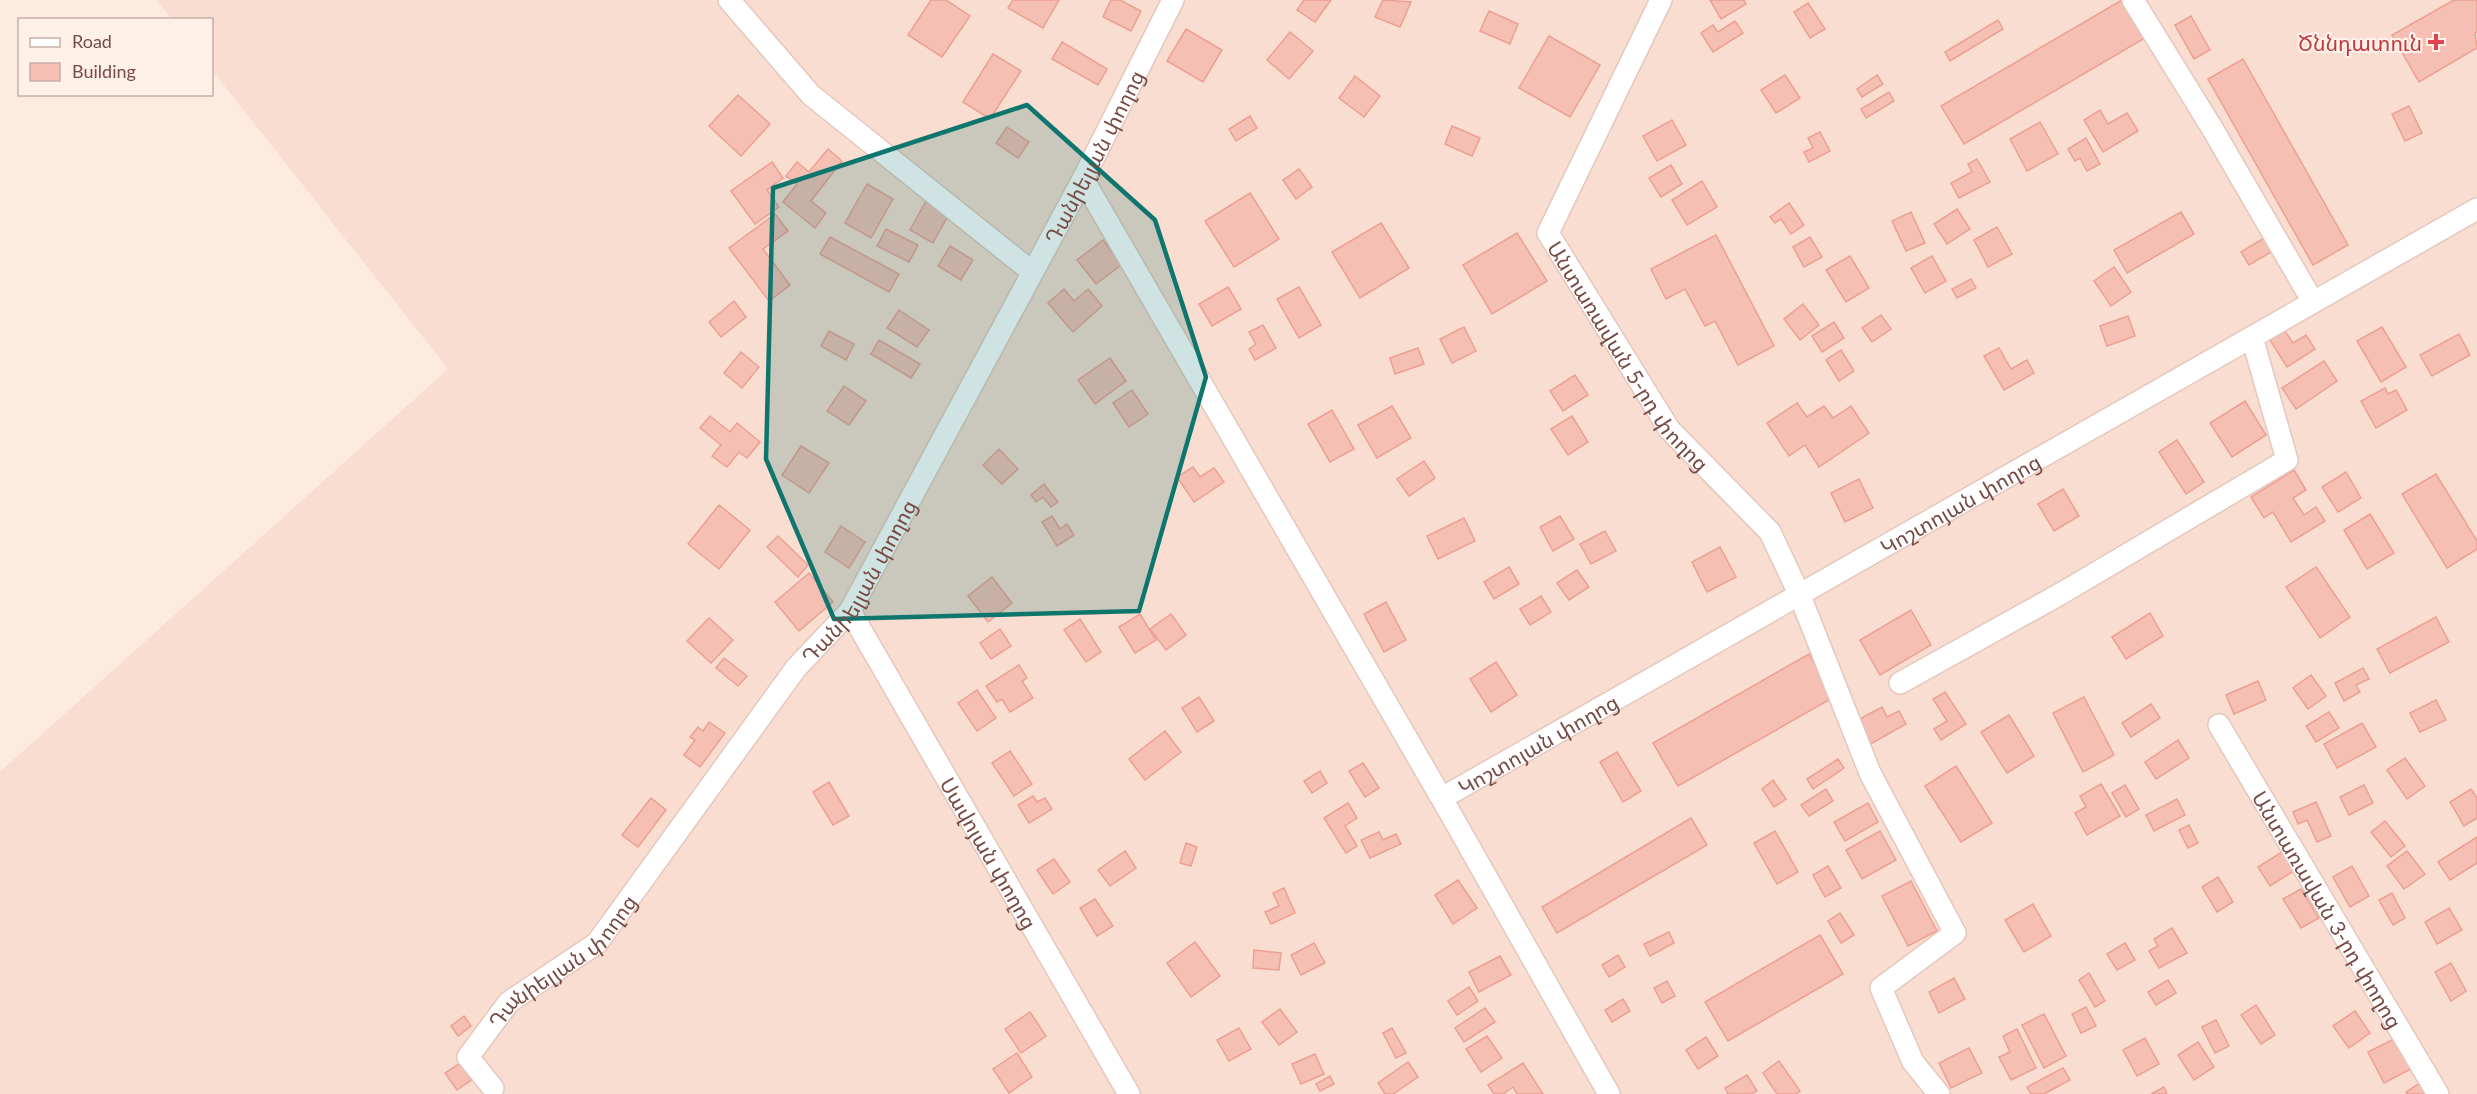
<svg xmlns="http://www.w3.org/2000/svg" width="2477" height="1094" font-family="Lato,'Noto Sans Armenian',sans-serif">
<rect width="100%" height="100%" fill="#feebdf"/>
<!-- residential -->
<path fill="#f9ddd0" d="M156,0h2321v1094h-2477v-322l448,-403 -236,-299v-50l-40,-1z"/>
<!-- building -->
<g fill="#f6bfb4" stroke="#eba093" stroke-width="1.5">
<path d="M931,0h15l24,16 -28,41 -34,-22z"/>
<path d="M1013,0h46l-16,28 -35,-20z"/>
<path d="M1111,0h9l21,11 -10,20 -28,-14z"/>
<path d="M1304,0h27l-16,22 -18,-12z"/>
<path d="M1383,0l28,2 -11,25 -25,-10z"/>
<path d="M1710,0h34l2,4 -25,15z"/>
<path d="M2122,0h8l20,35 -186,109 -23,-38z"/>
<path d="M2454,0h23v32l-2,1 2,15 -58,34 -27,-47z"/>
<path d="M1808,3l17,26 -15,9 -16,-26z"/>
<path d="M1489,11l29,13 -8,20 -30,-13z"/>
<path d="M2191,16l19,34 -16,9 -19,-34z"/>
<path d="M1998,20l5,9 -53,32 -5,-9z"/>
<path d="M1735,21l8,12 -30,19 -12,-19 12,-8 5,7z"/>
<path d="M1186,29l36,21 -19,32 -36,-21z"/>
<path d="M1290,32l23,19 -24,28 -22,-19z"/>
<path d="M1549,36l51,29 -30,52 -51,-29z"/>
<path d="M1062,42l45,27 -9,16 -46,-26z"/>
<path d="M993,54l28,17 -31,48 -27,-17z"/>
<path d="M2243,59l105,186 -35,20 -105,-186z"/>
<path d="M1785,75l15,23 -24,15 -15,-23z"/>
<path d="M1877,75l6,9 -21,13 -5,-8z"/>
<path d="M1355,76l25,20 -16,21 -25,-19z"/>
<path d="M1889,92l5,9 -28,17 -5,-9z"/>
<path d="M738,95l32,29 -29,32 -32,-30z"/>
<path d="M2409,106l13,27 -17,8 -13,-27z"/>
<path d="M2100,110l8,14 19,-11 11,18 -35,21 -19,-32z"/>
<path d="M1250,116l7,12 -21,13 -7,-12z"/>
<path d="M1672,120l14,25 -29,16 -14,-25z"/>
<path d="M2040,122l18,32 -31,17 -17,-32z"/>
<path d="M1452,126l28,12 -8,18 -27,-12z"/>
<path d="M1007,127l22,15 -11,16 -22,-15z"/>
<path d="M1820,132l10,19 -21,11 -5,-10 9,-4 -5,-10z"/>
<path d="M2086,138l14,26 -13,7 -7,-13 -5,3 -7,-12z"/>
<path d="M828,149l14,12 -31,40 15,12 -11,15 -32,-26 14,-18 -11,-8 11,-14 12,10z"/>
<path d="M1977,159l13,23 -31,16 -8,-15 21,-11 -4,-8z"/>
<path d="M772,162l11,16 -16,12 12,17 -24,17 -24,-33z"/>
<path d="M1671,165l11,19 -21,13 -12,-19z"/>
<path d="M1299,169l13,18 -16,12 -13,-19z"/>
<path d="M1702,181l15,26 -30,18 -15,-25z"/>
<path d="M867,184l26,15 -22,39 -26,-15z"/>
<path d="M1250,193l29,46 -45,28 -29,-46z"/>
<path d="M926,201l23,13 -16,29 -23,-13z"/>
<path d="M1789,203l15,22 -13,9 -10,-15 -6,4 -5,-6z"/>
<path d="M1957,209l13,20 -23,15 -13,-20z"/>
<path d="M1911,212l14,31 -19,8 -14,-30z"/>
<path d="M2181,212l13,22 -67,39 -13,-23z"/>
<path d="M775,214l13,17 -25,18 27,36 -21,16 -40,-53z"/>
<path d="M1381,223l28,45 -49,30 -28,-46z"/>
<path d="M1997,227l15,27 -24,13 -14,-27z"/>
<path d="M886,229l32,16 -9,17 -32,-16z"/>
<path d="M1517,233l30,48 -55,33 -29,-49z"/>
<path d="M1716,235l58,111 -36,19 -23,-44 -10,5 -20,-37 -19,10 -15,-30z"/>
<path d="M830,237l69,37 -10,18 -69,-38z"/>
<path d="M1810,237l12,20 -18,10 -11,-20z"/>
<path d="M2264,238l7,14 -22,13 -8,-13z"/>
<path d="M1103,240l18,25 -25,19 -19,-24z"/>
<path d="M950,246l23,14 -12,20 -23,-14z"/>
<path d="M1850,256l19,32 -23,14 -20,-32z"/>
<path d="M1932,256l14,25 -21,12 -14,-25z"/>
<path d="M2114,267l17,25 -20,14 -17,-25z"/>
<path d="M1971,279l5,9 -19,10 -5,-9z"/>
<path d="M1228,287l13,22 -29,17 -13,-22z"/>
<path d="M1299,287l22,38 -22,13 -22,-39z"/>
<path d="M1064,289l10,12 14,-12 14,17 -29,26 -25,-29z"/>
<path d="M734,301l12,16 -25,20 -12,-15z"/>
<path d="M1803,304l16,21 -19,15 -16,-21z"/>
<path d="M899,310l30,20 -12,17 -30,-19z"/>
<path d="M1881,315l10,14 -19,13 -10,-14z"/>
<path d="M2128,316l7,20 -28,10 -7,-20z"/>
<path d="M1834,322l10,16 -22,14 -10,-16z"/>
<path d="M1263,325l13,23 -21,12 -6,-11 7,-5 -7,-12z"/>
<path d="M1464,327l12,24 -24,12 -12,-24z"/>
<path d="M2382,327l24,40 -25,15 -24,-41z"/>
<path d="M2283,328l10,15 13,-8 9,14 -28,18 -19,-30z"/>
<path d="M829,331l25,13 -8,16 -25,-14z"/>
<path d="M2459,334l11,21 -38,21 -12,-21z"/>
<path d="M879,340l41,24 -9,14 -40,-24z"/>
<path d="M1418,348l6,16 -29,10 -5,-16z"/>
<path d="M1999,348l12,21 16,-9 7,13 -30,17 -20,-34z"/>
<path d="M1841,350l13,21 -15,10 -13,-21z"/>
<path d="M741,352l18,15 -17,21 -18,-15z"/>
<path d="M1110,358l16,23 -31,23 -17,-24z"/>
<path d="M2324,361l13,20 -41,28 -14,-21z"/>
<path d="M1575,375l13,20 -25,16 -13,-20z"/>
<path d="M844,386l22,15 -17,24 -22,-14z"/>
<path d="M2385,388l3,6 8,-4 11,20 -31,18 -15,-27z"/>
<path d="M1132,390l16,24 -19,13 -16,-24z"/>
<path d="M2245,401l21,34 -34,22 -22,-34z"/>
<path d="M1797,403l10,14 17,-11 9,12 18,-12 18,27 -50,34 -14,-22 -16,11 -22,-33z"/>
<path d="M1392,406l19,32 -34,20 -19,-33z"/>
<path d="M1332,410l22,39 -24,13 -22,-38z"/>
<path d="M710,416l20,16 7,-9 23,19 -13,16 -8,-6 -12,15 -15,-11 9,-11 -21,-17z"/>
<path d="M1572,416l16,26 -20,13 -17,-26z"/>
<path d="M2177,440l27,42 -18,12 -27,-42z"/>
<path d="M801,446l28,17 -20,30 -27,-18z"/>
<path d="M999,449l19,20 -16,15 -19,-19z"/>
<path d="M1424,461l11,17 -26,18 -12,-17z"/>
<path d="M1193,467l7,10 14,-9 10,14 -30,20 -17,-25z"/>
<path d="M2294,470l12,20 -13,8 11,17 12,-8 9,14 -34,21 -18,-30 -9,6 -13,-21z"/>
<path d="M2346,472l15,26 -23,14 -16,-25z"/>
<path d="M2436,474l41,67v8l-30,19 -45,-74z"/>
<path d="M1859,479l14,29 -28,14 -14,-29z"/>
<path d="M1044,484l14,18 -7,5 -8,-10 -7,5 -5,-7z"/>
<path d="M2063,489l16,27 -25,15 -16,-27z"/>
<path d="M719,505l31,25 -31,39 -31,-25z"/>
<path d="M2370,514l24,39 -27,16 -23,-39z"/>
<path d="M1052,516l8,13 7,-5 7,11 -17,11 -15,-24z"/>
<path d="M1560,516l14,23 -21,12 -13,-24z"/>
<path d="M1464,518l11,23 -37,18 -11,-23z"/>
<path d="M841,526l24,16 -16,26 -24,-16z"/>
<path d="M1605,531l11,20 -25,13 -11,-20z"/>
<path d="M778,536l30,29 -10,12 -31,-30z"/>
<path d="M1720,547l16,30 -29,15 -15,-30z"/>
<path d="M1509,567l10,17 -25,15 -10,-17z"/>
<path d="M2316,567l34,50 -30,21 -34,-51z"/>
<path d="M1577,570l12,17 -20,13 -12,-17z"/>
<path d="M809,573l24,29 -34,29 -24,-29z"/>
<path d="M992,577l20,26 -24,19 -20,-26z"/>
<path d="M1541,596l10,16 -21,13 -10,-16z"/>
<path d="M1386,602l20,38 -22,12 -20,-38z"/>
<path d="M1911,610l20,35 -51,30 -20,-35z"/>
<path d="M2150,613l13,23 -37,23 -14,-22z"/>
<path d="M1140,614l16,26 -21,13 -16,-26z"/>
<path d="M1171,614l15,21 -20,15 -16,-21z"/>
<path d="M2436,617l13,25 -59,31 -13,-24z"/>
<path d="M709,618l24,22 -22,23 -24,-22z"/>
<path d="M1080,619l21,33 -15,10 -22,-32z"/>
<path d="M1000,629l11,17 -20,13 -11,-16z"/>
<path d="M1809,654l25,43 -156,89 -25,-43z"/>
<path d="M724,658l23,18 -9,10 -22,-18z"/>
<path d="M1496,662l21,33 -26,17 -21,-33z"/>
<path d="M1019,665l8,13 -5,3 11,17 -23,14 -8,-13 -5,3 -11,-16z"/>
<path d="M2363,668l6,11 -13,6 4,7 -16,9 -9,-18z"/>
<path d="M2311,675l15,21 -18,13 -15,-21z"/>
<path d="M2258,681l8,19 -32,14 -8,-19z"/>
<path d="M977,690l19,28 -19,13 -19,-28z"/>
<path d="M1945,692l21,32 -25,16 -7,-11 13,-8 -14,-22z"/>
<path d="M1199,697l15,24 -17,11 -15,-24z"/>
<path d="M2084,697l30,58 -31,17 -30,-59z"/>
<path d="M2436,700l10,20 -26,12 -10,-19z"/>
<path d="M2151,704l9,14 -29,19 -9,-14z"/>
<path d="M1882,707l5,10 12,-6 7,13 -39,22 -13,-24z"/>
<path d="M2329,712l10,16 -23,14 -10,-16z"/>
<path d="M2009,715l25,41 -27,17 -26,-41z"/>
<path d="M709,722l16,11 -25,34 -16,-12 11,-15 -5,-3 8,-10 5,4z"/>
<path d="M2362,723l14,24 -39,21 -13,-24z"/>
<path d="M1165,731l16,21 -36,28 -16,-21z"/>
<path d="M2178,740l11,18 -33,21 -11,-17z"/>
<path d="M1010,751l22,33 -18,12 -22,-33z"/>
<path d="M1617,752l24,39 -18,11 -23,-40z"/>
<path d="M2405,758l20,28 -18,13 -20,-29z"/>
<path d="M1838,759l6,9 -31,21 -6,-10z"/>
<path d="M1363,763l16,25 -14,9 -16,-26z"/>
<path d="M1956,766l36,57 -31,19 -36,-56z"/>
<path d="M1320,771l7,12 -15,10 -8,-12z"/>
<path d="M1773,780l13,19 -12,8 -12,-18z"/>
<path d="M829,782l20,34 -16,9 -20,-33z"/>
<path d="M2101,784l19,32 -33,19 -12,-22 11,-6 -6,-11z"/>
<path d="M2125,785l14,24 -13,8 -14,-24z"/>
<path d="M2364,785l9,18 -24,12 -9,-18z"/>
<path d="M1826,789l7,12 -24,15 -8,-11z"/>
<path d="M2471,789l6,9v20l-13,8 -14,-24z"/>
<path d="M1033,796l4,6 8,-4 7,11 -23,14 -11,-18z"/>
<path d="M651,798l15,12 -28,37 -16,-12z"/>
<path d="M2177,799l8,16 -31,16 -8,-16z"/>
<path d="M2316,802l15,34 -14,6 -10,-22 -9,4 -5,-12z"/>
<path d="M1348,803l9,15 -12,8 12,20 -11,7 -22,-35z"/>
<path d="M1868,803l10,19 -33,19 -11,-19z"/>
<path d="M1691,818l16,27 -150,88 -15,-26z"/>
<path d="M2385,821l20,25 -14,11 -20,-25z"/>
<path d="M2189,825l9,18 -10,5 -9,-18z"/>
<path d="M1775,831l23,41 -21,12 -23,-41z"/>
<path d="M1880,831l16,29 -34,19 -16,-29z"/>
<path d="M1379,832l4,8 13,-6 5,10 -31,14 -9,-18z"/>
<path d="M2477,837v26l-27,17 -12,-18z"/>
<path d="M1186,843l11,4 -6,19 -11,-3z"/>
<path d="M2285,850l12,19 -27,17 -12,-19z"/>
<path d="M1125,851l11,17 -26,18 -12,-16z"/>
<path d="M2407,851l18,23 -21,15 -17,-23z"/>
<path d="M1054,859l16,23 -17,12 -16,-24z"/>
<path d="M1828,866l13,22 -16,9 -12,-22z"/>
<path d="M2352,866l17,30 -19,11 -17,-30z"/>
<path d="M2218,877l15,25 -16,10 -15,-25z"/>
<path d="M1458,880l19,28 -24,16 -18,-29z"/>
<path d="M1911,881l26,50 -29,15 -26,-50z"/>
<path d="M1284,888l11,25 -24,11 -6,-12 14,-6 -6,-13z"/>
<path d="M2301,889l18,29 -18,10 -18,-29z"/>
<path d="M2392,893l13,25 -12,7 -14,-25z"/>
<path d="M1095,899l18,27 -16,10 -17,-28z"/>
<path d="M2033,904l18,32 -27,16 -19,-32z"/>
<path d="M2449,908l13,22 -25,14 -12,-22z"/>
<path d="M1840,913l14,22 -13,8 -13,-22z"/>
<path d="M2172,928l15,25 -28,15 -10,-17 9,-5 -4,-7z"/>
<path d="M1669,932l5,11 -24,13 -6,-12z"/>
<path d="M1820,935l23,39 -115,67 -23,-39z"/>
<path d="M1195,942l25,34 -29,21 -24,-34z"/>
<path d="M1314,943l11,20 -24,12 -10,-20z"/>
<path d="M2125,943l10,17 -18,10 -10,-16z"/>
<path d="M1254,950l27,3 -2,17 -26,-2z"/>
<path d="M1618,955l7,12 -16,10 -7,-12z"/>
<path d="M1500,956l11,19 -32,17 -10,-20z"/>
<path d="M2451,963l15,28 -15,10 -16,-29z"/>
<path d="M2089,973l16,28 -10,6 -16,-27z"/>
<path d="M1954,978l11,21 -26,14 -10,-21z"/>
<path d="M2168,980l8,13 -20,12 -8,-13z"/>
<path d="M1667,981l8,15 -13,7 -8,-15z"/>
<path d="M1469,987l9,14 -21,14 -9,-14z"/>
<path d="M1623,999l7,12 -18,11 -7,-12z"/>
<path d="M2256,1005l19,30 -14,9 -20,-29z"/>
<path d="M2086,1007l10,19 -15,7 -9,-19z"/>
<path d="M1485,1008l10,14 -31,20 -9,-14z"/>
<path d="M1280,1009l17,23 -18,13 -17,-23z"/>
<path d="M2355,1011l15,22 -21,15 -16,-22z"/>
<path d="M1030,1012l16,24 -25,17 -16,-24z"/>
<path d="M2044,1014l22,42 -22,12 -22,-43z"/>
<path d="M464,1016l7,10 -13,10 -7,-10z"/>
<path d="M2216,1020l13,26 -14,7 -13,-26z"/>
<path d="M1239,1028l12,21 -22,12 -12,-21z"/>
<path d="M1392,1028l14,25 -10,5 -13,-25z"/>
<path d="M2017,1029l19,39 -25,12 -12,-23 11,-5 -7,-16z"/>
<path d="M1487,1036l15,22 -21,14 -15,-23z"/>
<path d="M1706,1037l12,19 -20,13 -12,-19z"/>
<path d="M2398,1037l15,31 -29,15 -16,-31z"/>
<path d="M2145,1038l14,26 -22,12 -14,-26z"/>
<path d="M2198,1042l16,25 -20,13 -16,-25z"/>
<path d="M1969,1048l13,25 -31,15 -12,-25z"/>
<path d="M1017,1053l15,24 -23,16 -16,-24z"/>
<path d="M1315,1054l9,20 -23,10 -9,-20z"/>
<path d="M1779,1061l21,30 -4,3h-19l-14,-21z"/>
<path d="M462,1062l11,17 -16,11 -12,-17z"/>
<path d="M1408,1062l10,15 -25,17h-8l-7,-11z"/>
<path d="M1523,1063l20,31h-26l-4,-7 -10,7h-9l-6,-9z"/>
<path d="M2063,1068l7,12 -26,14h-13l-4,-7z"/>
<path d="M1747,1075l10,16 -6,3h-23l-3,-6z"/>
<path d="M1330,1076l4,8 -14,7 -4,-7z"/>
<path d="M2423,1081l8,13h-24l-1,-2z"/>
<path d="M2164,1087l3,7h-16z"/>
</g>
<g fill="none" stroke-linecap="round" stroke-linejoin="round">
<!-- street casing -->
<g stroke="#e5c7be" stroke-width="24">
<g id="street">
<path d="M729,0l82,95 220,176"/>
<path id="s1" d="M1661,0l-113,233 121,196 101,103 30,64 70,177 85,160 -74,55 32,74 26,32"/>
<path d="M2133,0l79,128 101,174"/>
<path d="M1083,179l370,639 156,276"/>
<path id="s2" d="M850,611l279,483"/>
<path d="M1900,683l162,-90 225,-133 -35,-123"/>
<path id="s3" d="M2219,725l219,369"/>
<path id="s4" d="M1442,798l1035,-589"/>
<path id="s5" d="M493,1088l-25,-31 41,-55 88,-59 199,-275 54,-57 233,-432 90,-179"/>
</g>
</g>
<!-- street -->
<use href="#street" stroke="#fff" stroke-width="21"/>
</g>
<!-- marked area -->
<path fill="#0f766e" fill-opacity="0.2" stroke="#0f766e" stroke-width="4.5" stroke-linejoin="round" d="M1027,105l128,115 51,157 -67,234 -305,8 -68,-160 7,-271z"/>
<!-- markers -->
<path fill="#e0444e" stroke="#fff0e8" stroke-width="2" d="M2433 33h6v6h6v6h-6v6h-6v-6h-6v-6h6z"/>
<g text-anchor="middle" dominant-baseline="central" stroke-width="4.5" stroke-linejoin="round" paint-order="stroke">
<!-- health labels -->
<g font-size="21" fill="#be3a42" stroke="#fff0e8" text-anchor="end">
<text x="2422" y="42">Ծննդատուն</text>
</g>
<!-- street labels -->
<g font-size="21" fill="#774b45" stroke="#fff0e8">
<text stroke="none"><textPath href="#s5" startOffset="1148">Դանիելյան փողոց</textPath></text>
<text stroke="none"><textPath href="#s1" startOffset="406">Անտառավան 5-րդ փողոց</textPath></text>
<text stroke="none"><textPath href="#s4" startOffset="596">Կոշտոյան փողոց</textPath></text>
<text stroke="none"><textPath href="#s5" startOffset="662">Դանիելյան փողոց</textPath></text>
<text stroke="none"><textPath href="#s4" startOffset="110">Կոշտոյան փողոց</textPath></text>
<text stroke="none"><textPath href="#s2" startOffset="279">Սավոյան փողոց</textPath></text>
<text stroke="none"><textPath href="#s3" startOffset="214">Անտառավան 3-րդ փողոց</textPath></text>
<text stroke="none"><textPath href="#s5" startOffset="176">Դանիելյան փողոց</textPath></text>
</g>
</g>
<!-- legend -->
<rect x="18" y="18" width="195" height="78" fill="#fff0e8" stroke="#c9aea7" stroke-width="1.5"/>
<rect x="30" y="38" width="30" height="9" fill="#ffffff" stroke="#c9aea7" stroke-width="1.5"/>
<text x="72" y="48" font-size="18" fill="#774b45">Road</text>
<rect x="30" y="63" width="30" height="18" fill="#f6bfb4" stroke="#c9aea7" stroke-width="1.5"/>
<text x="72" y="78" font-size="18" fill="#774b45">Building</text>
</svg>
